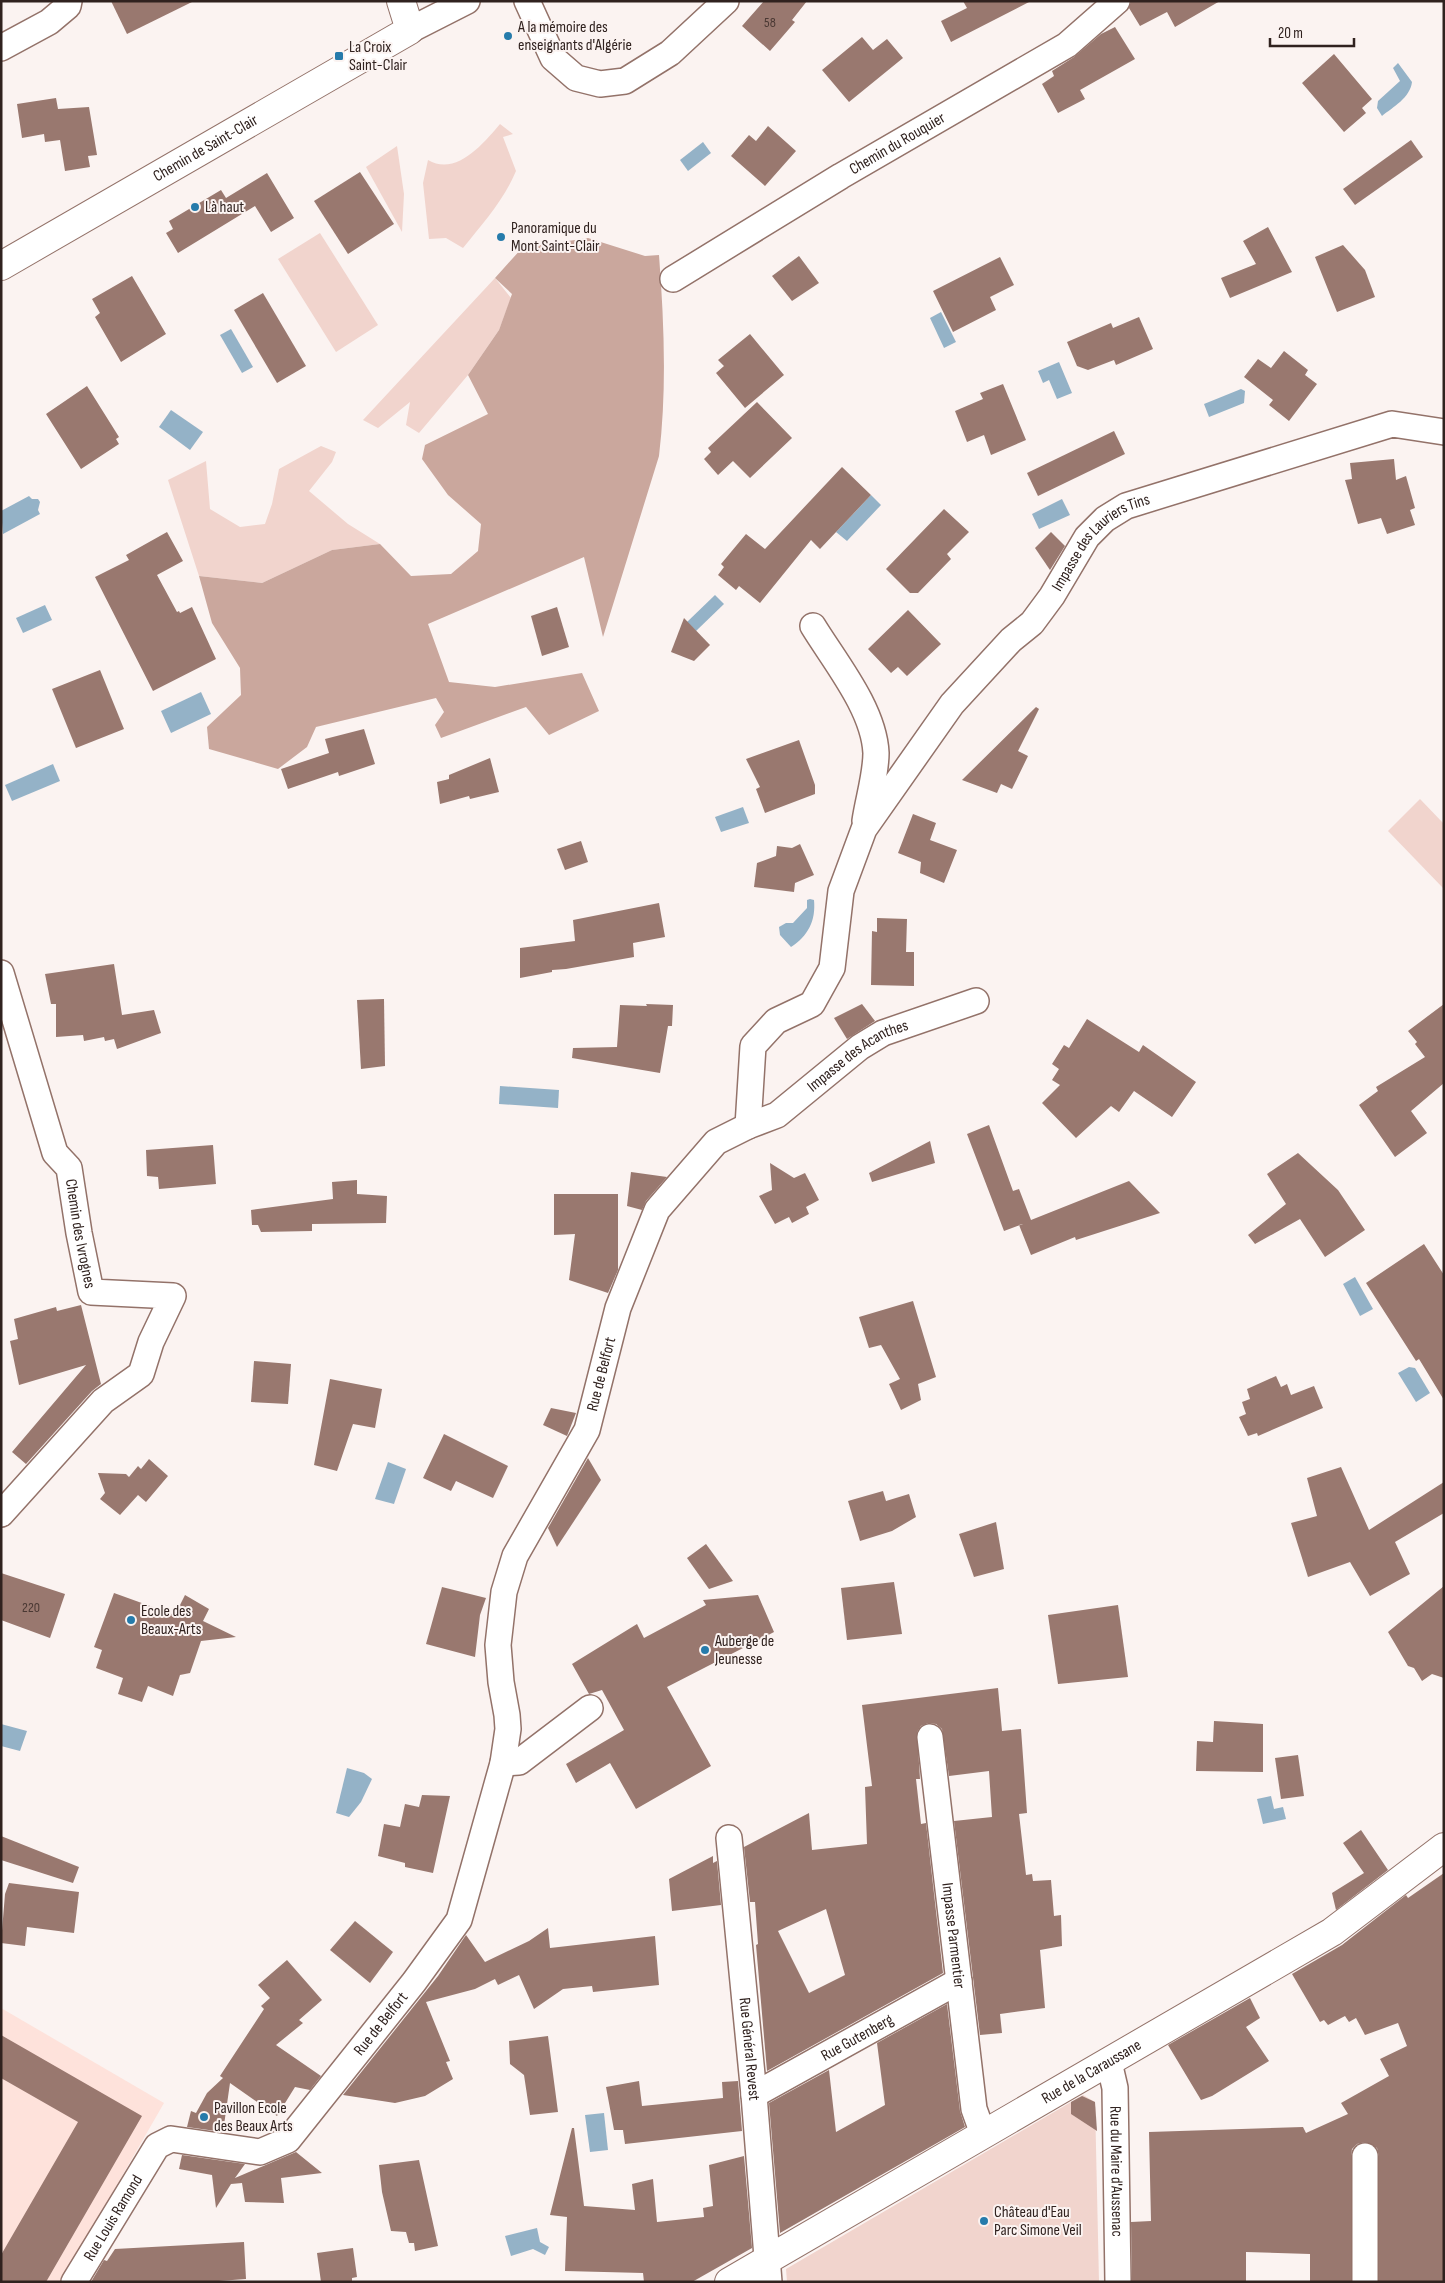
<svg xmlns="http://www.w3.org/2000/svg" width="1445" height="2283" font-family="'Sofia Sans Condensed',sans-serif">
<rect width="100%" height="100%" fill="#fbf3f1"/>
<!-- built -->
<path fill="#fee2db" d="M1,2008l163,95 -103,179h-60z"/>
<!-- green -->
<g fill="#f1d4cd">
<path d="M500,124l13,10 -10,3 13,34c-12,29 -33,52 -53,77l-17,-10 -17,1 -6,-56 5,-23c28,17 56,-17 72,-36z"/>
<path d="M397,146l7,48 -2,38 -36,-65z"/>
<path d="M320,233l58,92 -42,27 -58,-93z"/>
<path d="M495,278l16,20 -12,32 -31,45 -49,58 -13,-8 4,-23 -32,26 -15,-8z"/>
<path d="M321,446l15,6 -4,10 -23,29 39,33 32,20 -48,6 -70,33 -63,-7 -31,-96 38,-19 4,48 30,18 25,-3 7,-20 7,-35z"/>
<path d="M1420,799l24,25v65l-56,-58z"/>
<path d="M1083,2095l12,7 4,180h-312l-1,-13z"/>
</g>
<!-- forest -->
<path fill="#caa79d" d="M588,238l57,18 14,-1c5,67 8,134 0,201l-56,181 -19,-80 -156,67 21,58 46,5 87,-14 17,38 -50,24 -23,-28 -85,31 -6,-13 9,-13 -8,-14 -120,29 -9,20 -29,22 -69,-20 -2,-22 34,-32 -1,-27 -28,-45 -13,-47 63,7 70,-33 48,-6 31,32 40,-2 27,-23 3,-27 -33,-29 -26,-36 3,-14 63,-31 -20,-39 31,-45 13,-36 -17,-16 27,-30z"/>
<!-- water -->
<g fill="#94b2c7">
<path d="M1398,63l14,19c-2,16 -19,25 -30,34l-5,-8 1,-7 22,-20 -7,-13z"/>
<path d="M703,142l8,11 -23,18 -8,-11z"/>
<path d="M941,312l15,30 -12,6 -14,-30z"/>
<path d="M231,329l22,38 -11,6 -22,-38z"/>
<path d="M1059,362l13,31 -15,6 -8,-19 -6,3 -5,-12z"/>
<path d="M1241,389l4,2 -1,12 -35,14 -5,-13z"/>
<path d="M171,410l32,22 -13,18 -31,-23z"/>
<path d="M871,495l10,10 -34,36 -11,-9z"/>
<path d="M29,496l3,3h6l2,3 -2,8 2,4 -37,20 -2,-23z"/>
<path d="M1062,499l8,16 -31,14 -7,-15z"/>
<path d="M715,595l9,9 -28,27 -9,-9z"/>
<path d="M45,605l7,15 -29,13 -7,-15z"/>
<path d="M201,692l10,22 -40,19 -10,-22z"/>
<path d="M53,764l7,17 -48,20 -7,-16z"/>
<path d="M743,807l6,16 -28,9 -6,-15z"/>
<path d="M810,899l4,1c2,21 -6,36 -23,47l-11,-12 -1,-8 7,-4h7l14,-15v-8z"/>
<path d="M500,1086l59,4 -1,18 -59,-4z"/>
<path d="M1355,1277l18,32 -13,7 -17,-32z"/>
<path d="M1409,1367l6,1 15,25 -14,9 -18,-29z"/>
<path d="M388,1462l18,7 -12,35 -19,-5z"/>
<path d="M1,1724l26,7 -7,20 -19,-5z"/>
<path d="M347,1768l17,5 8,6 -11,23 -12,15 -13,-4z"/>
<path d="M1271,1796l3,13 9,-2 3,12 -23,5 -6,-25z"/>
<path d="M604,2113l4,37 -18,2 -5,-37z"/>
<path d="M537,2228l3,14 9,5 -4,8 -12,-6 -22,7 -6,-20z"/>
</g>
<!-- building -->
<g fill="#99786f" fill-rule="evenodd">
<path d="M111,1h83l-67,33z"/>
<path d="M764,1h43l-15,19 3,2 -25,29 -28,-25z"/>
<path d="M963,1h68l-80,41 -10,-21 26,-13z"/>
<path d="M1131,1h89l-45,26 -8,-15 -27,14 -11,-18z"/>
<path d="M1115,27l20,32 -55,31 5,9 -27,14 -16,-29 12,-8 -2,-5 22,-14 27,-23z"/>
<path d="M862,37l11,13 14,-11 16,19 -54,44 -27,-32z"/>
<path d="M1334,54l38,45 -10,9 4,5 -22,19 -42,-49z"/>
<path d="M56,98l2,11 31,-2 8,48 -9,1 2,11 -25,4 -5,-31 -15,2 -1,-8 -22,4 -5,-34z"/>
<path d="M768,126l28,25 -31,35 -34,-30 18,-21 7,6z"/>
<path d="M1411,140l12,17 -68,48 -12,-16z"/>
<path d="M360,172l34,52 -46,30 -34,-53z"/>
<path d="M267,173l27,45 -23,14 -16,-26 -77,47 -12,-20 7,-4 -4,-8 52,-31 5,8z"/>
<path d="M1268,227l24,45 -62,26 -9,-20 35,-14 -13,-23z"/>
<path d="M1343,245l22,25 10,27 -38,15 -22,-55z"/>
<path d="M799,256l20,27 -27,18 -20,-25z"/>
<path d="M1000,257l14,28 -24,12 6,13 -43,22 -20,-41z"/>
<path d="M132,276l34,58 -45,28 -26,-45 5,-4 -8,-14z"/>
<path d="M263,293l43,73 -29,17 -43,-73z"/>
<path d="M1139,317l14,32 -37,16 -2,-5 -26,10 -11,-4 -10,-24 44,-19 2,5z"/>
<path d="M750,334l34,41 -39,33 -29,-35 8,-7 -6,-6z"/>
<path d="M1284,351l24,19 -3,5 12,9 -28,37 -20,-16 4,-5 -29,-23 14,-18 13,9z"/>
<path d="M1003,384l23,56 -35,15 -7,-20 -17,7 -12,-31 28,-12 -3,-6z"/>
<path d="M87,386l32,51 -3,2 3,5 -38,25 -35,-55z"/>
<path d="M757,402l35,36 -42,40 -17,-17 -15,14 -14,-16 7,-7 -3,-4z"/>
<path d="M1114,431l11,23 -87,42 -11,-23z"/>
<path d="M1394,459l2,21 10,-4 9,32 -5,2 5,15 -28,9 -6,-16 -23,6 -13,-44 7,-1 -2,-16z"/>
<path d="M842,467l29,28 -51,54 -9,-9 -51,63 -21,-17 -3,4 -18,-15 6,-8 -3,-3 25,-30 19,15z"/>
<path d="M944,509l25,23 -22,22 4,5 -33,34h-8l-24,-24z"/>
<path d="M167,532l16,29 -26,14 20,37 2,-1 1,2 12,-6 24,52 -63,32 -58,-114 34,-17 -3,-5z"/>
<path d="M1051,532l14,14 -15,24 -15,-22z"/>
<path d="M557,607l12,40 -27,9 -11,-40z"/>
<path d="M908,610l33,34 -34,32 -9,-9 -7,6 -23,-24z"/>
<path d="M684,618l26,27 -16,16 -23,-9z"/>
<path d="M100,670l24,59 -48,19 -24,-59z"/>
<path d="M1036,707l3,2 -21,42 10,5 -16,33 -11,-5 -4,9 -35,-13z"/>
<path d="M364,729l11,35 -36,12 -1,-4 -50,17 -7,-20 48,-16 -4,-14z"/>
<path d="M799,740l16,45v9l-50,19 -9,-24 4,-2 -14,-28z"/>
<path d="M490,758l9,34 -29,7 -1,-3 -29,8 -3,-22 12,-3v-4z"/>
<path d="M913,814l23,9 -6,17 27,10 -13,33 -24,-10 1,-11 -23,-9z"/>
<path d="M581,841l7,21 -23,8 -8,-21z"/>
<path d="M800,844l14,31 -19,8 -1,9 -40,-5 3,-24 19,-7 1,-10 15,2z"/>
<path d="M659,903l6,34 -32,6 1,14 -68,12 -14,1v2l-32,6v-30l55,-7 -2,-21z"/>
<path d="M877,918l30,1 -1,33h8v34l-43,-1 1,-54 5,1z"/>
<path d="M114,964l8,51 32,-5 7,23 -44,16 -3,-10 -9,2 -1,-4 -20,4 -1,-6 -27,2v-33h-5l-6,-30z"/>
<path d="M384,999l1,67 -24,3 -4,-69z"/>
<path d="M646,1004l27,1 -1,21h-4l-8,47 -88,-15 1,-10 44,-1 3,-42 27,1z"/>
<path d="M862,1004l13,17 -28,18 -13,-21z"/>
<path d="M1444,1004v79l-33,28 16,22 -32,24 -36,-52 19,-14 -2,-4 49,-30 -10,-13 2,-2 -9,-11z"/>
<path d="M1087,1019l52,33 4,-7 53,37 -24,35 -38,-26 -15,21 -8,-6 -35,32 -34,-35 18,-18 -8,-5 7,-11 -7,-5 12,-19 5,3z"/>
<path d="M989,1125l24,66 6,-2 12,31 98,-39 31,32 -84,27 -1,-3 -44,18 -12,-30 4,-1 -19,7 -37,-97z"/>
<path d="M930,1141l5,22 -63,19 -3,-9z"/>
<path d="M213,1145l3,39 -57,5 -1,-12 -11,-1 -1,-26z"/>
<path d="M1298,1153l40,37 27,40 -40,27 -25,-38 -45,25 -7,-9 38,-31 -19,-30z"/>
<path d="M770,1163l24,15 11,-5 14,27 -13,7 3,7 -17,9 -3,-6 -14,7 -16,-28 13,-6z"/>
<path d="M631,1172l36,5 -21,24 -4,9 -15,-4z"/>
<path d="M357,1180v14l30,2 -1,27 -74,1v7l-51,1 -3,-7h-6l-1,-15 82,-11 -1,-17z"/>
<path d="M554,1194h64v76l-10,23 -39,-13 6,-46 -21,1z"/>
<path d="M1424,1244l20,31v125l-25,-41 -3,2 -50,-78z"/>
<path d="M913,1301l23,76 -18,7 3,16 -20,10 -12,-26 11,-5 -19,-34 -12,3 -10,-31z"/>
<path d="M81,1305l20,79 -9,7 -66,73 -14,-12 74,-87 -67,20 -9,-44 8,-2 -4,-20 42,-12 1,4z"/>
<path d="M254,1361l37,3 -3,40 -37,-2z"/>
<path d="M1276,1376l5,11 6,-3 4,11 23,-9 9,22 -65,28 -1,-3 -9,3 -9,-19 7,-3 -4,-12 8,-3 -3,-10z"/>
<path d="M330,1379l52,10 -7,39 -22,-4 -16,47 -23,-6z"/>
<path d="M551,1408l25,5 -9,23 -24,-11z"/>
<path d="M444,1434l64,32 -15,32 -37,-17 -5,10 -28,-13z"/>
<path d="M588,1458l13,22 -44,67 -9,-19z"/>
<path d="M149,1459l19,17 -22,26 -8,-7 -18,20 -20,-16 5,-6 -7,-20 28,1 3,3 9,-11 3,3z"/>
<path d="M1341,1467l28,63 75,-48v31l-49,29 15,32 -40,22 -20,-34 -42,15 -17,-54 26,-7 -10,-38z"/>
<path d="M883,1491l3,10 23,-7 7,23 -24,14 -32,10 -12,-40z"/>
<path d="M996,1522l8,47 -30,8 -15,-43z"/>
<path d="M706,1544l27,37 -24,8 -22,-31z"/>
<path d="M1,1573l64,21 -15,44 -49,-18z"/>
<path d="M894,1582l8,52 -55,6 -6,-52z"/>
<path d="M1444,1586v92l-12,-4 -10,7 -8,-13 -6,-2 -20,-34z"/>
<path d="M442,1587l44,11 -6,17 -5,42 -49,-13z"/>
<path d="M114,1593l61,22 10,-20 24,14 -6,12 33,16 -35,4 -11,32 -10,2 -7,21 -25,-10 -6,16 -24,-8 5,-16 -27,-10 6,-18 -8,-3z"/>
<path d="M758,1595l16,37 -107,55 44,79 -75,43 -26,-46 -34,20 -10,-19 58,-34 -22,-40 -13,4 -17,-30 65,-40 7,14 62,-33 -3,-5z"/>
<path d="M1118,1605l10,72 -70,7 -10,-69z"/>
<path d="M998,1688l4,43 19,-2 6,84 -8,1 7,61 6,-1 1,7 18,-1 3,36 7,-1 1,31 -22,4 5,58 -45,6 2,19 -22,2 -26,-214 38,-4 -3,-46 -40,5 -7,-47 -6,-5 -8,-1 -7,3 -4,6 3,47h-4l5,45 5,-1 17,150 -176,98 -11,-126 2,-1 -3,-42h-5l-6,-55 65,-34 3,37 55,-6 -2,-57 7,-1 -10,-81zM826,1909l19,66 -36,18 -31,-62z"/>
<path d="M1214,1721l49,3v48l-67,-1 1,-30 16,1z"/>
<path d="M1298,1755l6,41 -23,3 -6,-41z"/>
<path d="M422,1795l28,1 -17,77 -28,-6v-4l-27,-7 6,-32 16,3 5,-23 14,3z"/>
<path d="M1361,1830l27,40 -52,40 -4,-17 32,-20 -21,-30z"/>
<path d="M1,1836l78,31 -6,16 -72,-23z"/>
<path d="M713,1856v7l4,-2 4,44 -49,6 -3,-32z"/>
<path d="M1444,1873v409h-65v-126l-2,-8 -12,-6 -8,2 -5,5 -1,7v126h-41v-28l-64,-2v30h-114l-1,-60 20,-1 -2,-89 154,-5 3,6 42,-19 -7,-11 48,-27 -9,-17 27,-13 -9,-23 -33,12 -9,-17 -7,4 -4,-6 -17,9 -4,-5 -4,2 -28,-48 50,-29 64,-50 2,3z"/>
<path d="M9,1883l70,9 -5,41 -47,-6 -2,19 -24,-3 4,-49z"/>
<path d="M355,1921l38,31 -23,31 -40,-33z"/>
<path d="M548,1928l2,20 105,-12 4,49 -66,7 -1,-6 -29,3 -29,20 -15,-34 -21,10 -3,-6 -20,10 -49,13 24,59 -4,1 7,17 -28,17 -30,7 -52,-8 95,-119 28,-41 19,27 44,-21z"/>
<path d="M287,1960l35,40 -23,20 4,3 -27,22 45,31 -11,14 -15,-3 -18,29 -47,-33 -7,49 -36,-5 4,-16 5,2 11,-20 16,-15 -3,-2 44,-67 -3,-3 9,-8 -12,-13z"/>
<path d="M1250,1998l10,20 -14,9 23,34 -57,35 -11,4 -33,-55z"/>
<path d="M947,2004l13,107 5,16 -185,106 -11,-130 60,-33 7,62 49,-27 -8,-62z"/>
<path d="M1,2035l141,81 -96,166h-45v-27l77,-133 -77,-44z"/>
<path d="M548,2036l10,76 -28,3 -6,-40 -14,-11 -1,-23z"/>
<path d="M639,2081l3,25 81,-8 -1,-16 16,-1 4,50 -117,13 -2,-14h-9l-8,-43z"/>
<path d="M1082,2096l13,6 2,29 -26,-17v-12z"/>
<path d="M572,2128h2l10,78 51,4 -3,-26 21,-5 4,43 47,-5 -1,-9 10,-2 -4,-41 35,-9 8,92 -60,34h-48l-1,-9 -78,-2 2,-54 -17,-2z"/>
<path d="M296,2152l26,21 -41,5 3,25 -39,-1 -3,-19 -11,1 -15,24 -4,-33 -33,-6 3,-14 63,9 -10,14z"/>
<path d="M419,2160l19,86 -23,5 -1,-8h-5l-3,-11 -15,-1 -9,-39 -3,-27z"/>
<path d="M244,2242l2,37 -41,3h-114l13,-22 3,1 8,-12z"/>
<path d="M353,2248l4,29 -5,1v4h-31l-4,-29z"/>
</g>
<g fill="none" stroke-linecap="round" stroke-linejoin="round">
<!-- minor casing -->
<g stroke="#937269" stroke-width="28">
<g id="minor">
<path d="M527,1l26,57 23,20 24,6 25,-3 45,-28 56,-52"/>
<path d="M410,30l57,-29"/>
<path d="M1,48l48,-26 19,-16 1,-5"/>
<path id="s1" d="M673,279l168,-103 226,-131 50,-44"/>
<path d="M813,626c22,36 61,83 63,127 0,22 -8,47 -11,68"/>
<path id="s2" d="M1,973l54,180 14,15 10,65 12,59 82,4 -22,46 -10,32 -38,27 -102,113"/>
<path id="s3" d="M748,1126l29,-11 83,-68 23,-14 93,-32"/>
<path id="s4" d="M930,1737l44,372 9,25"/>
<path d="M503,1763l16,-1 71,-54"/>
<path id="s5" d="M729,1838l25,257 15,187"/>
<path id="s6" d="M1109,2062l6,26 3,194"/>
<path id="s7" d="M754,2095l205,-114"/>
<path id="s8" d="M74,2282l83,-136 14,-7 89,13 28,-12 126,-158 45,-62 44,-157 5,-34 -1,-14 -6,-33 -3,-37 6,-53 11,-36 72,-126 31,-122 39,-98 59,-68 32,-16 5,-80 23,-25 36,-17 20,-36 9,-77 23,-62 88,-125 59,-64 21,-17 20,-27 35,-59 18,-18 21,-13 266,-82 52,8"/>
<path d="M1365,2282v-126"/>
</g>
</g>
<!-- tertiary casing -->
<g stroke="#937269" stroke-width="30">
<g id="tertiary">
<path id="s9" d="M1,266l409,-236 -9,-29"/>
<path id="s10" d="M729,2282l603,-350 112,-85"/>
</g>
</g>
<!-- minor -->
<use href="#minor" stroke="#fff" stroke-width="25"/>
<!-- tertiary -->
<use href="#tertiary" stroke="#fff" stroke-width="28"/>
</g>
<!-- markers -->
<g fill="#267bab" stroke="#fbf3f1" stroke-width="2">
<circle cx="508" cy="36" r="5"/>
<rect x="334" y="51" width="10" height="10" rx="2.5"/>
<circle cx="195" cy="207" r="5"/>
<circle cx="501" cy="237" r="5"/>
<circle cx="131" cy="1620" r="5"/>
<circle cx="705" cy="1650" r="5"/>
<circle cx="204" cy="2117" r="5"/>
<circle cx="984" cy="2221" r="5"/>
</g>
<g text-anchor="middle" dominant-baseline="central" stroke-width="4" stroke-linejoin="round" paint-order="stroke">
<!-- number labels -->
<g font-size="14" fill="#4a3833">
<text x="770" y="22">58</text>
<text x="31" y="1607">220</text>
</g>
<!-- poi labels -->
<g font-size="16" fill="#30221f" stroke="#fbf3f1" text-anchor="start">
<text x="518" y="27">A la mémoire des<tspan x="518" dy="18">enseignants d'Algérie</tspan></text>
<text x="349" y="47">La Croix<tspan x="349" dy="18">Saint-Clair</tspan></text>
<text x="205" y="207">Là haut</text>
<text x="511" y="228">Panoramique du<tspan x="511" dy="18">Mont Saint-Clair</tspan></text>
<text x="141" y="1611">Ecole des<tspan x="141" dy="18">Beaux-Arts</tspan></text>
<text x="715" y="1641">Auberge de<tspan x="715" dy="18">Jeunesse</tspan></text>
<text x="214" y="2108">Pavillon Ecole<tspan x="214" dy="18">des Beaux Arts</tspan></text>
<text x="994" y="2212">Château d'Eau<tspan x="994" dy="18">Parc Simone Veil</tspan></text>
</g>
<!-- street labels -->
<g font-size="16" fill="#30221f" stroke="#fbf3f1">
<text stroke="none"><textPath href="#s1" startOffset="262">Chemin du Rouquier</textPath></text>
<text stroke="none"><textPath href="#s9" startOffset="236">Chemin de Saint-Clair</textPath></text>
<text stroke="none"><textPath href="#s8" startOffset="2164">Impasse des Lauriers Tins</textPath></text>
<text stroke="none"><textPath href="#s3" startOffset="132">Impasse des Acanthes</textPath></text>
<text stroke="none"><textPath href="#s2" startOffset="275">Chemin des Ivrognes</textPath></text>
<text stroke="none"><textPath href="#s8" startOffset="1150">Rue de Belfort</textPath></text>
<text stroke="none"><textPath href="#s4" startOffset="200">Impasse Parmentier</textPath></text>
<text stroke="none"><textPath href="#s8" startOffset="444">Rue de Belfort</textPath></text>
<text stroke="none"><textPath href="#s7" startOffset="118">Rue Gutenberg</textPath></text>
<text stroke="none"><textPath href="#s5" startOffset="212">Rue Général Revest</textPath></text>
<text stroke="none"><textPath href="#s10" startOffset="419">Rue de la Caraussane</textPath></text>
<text stroke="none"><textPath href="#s6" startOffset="110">Rue du Maire d'Aussenac</textPath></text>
<text stroke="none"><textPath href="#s8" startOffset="75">Rue Louis Ramond</textPath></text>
</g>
</g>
<!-- border -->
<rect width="1445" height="2283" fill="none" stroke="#30221f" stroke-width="5"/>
<!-- scale -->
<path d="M1270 38v8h84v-8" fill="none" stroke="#30221f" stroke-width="2.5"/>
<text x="1278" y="38" font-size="15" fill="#30221f" stroke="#fbf3f1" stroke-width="4" paint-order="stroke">20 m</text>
</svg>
